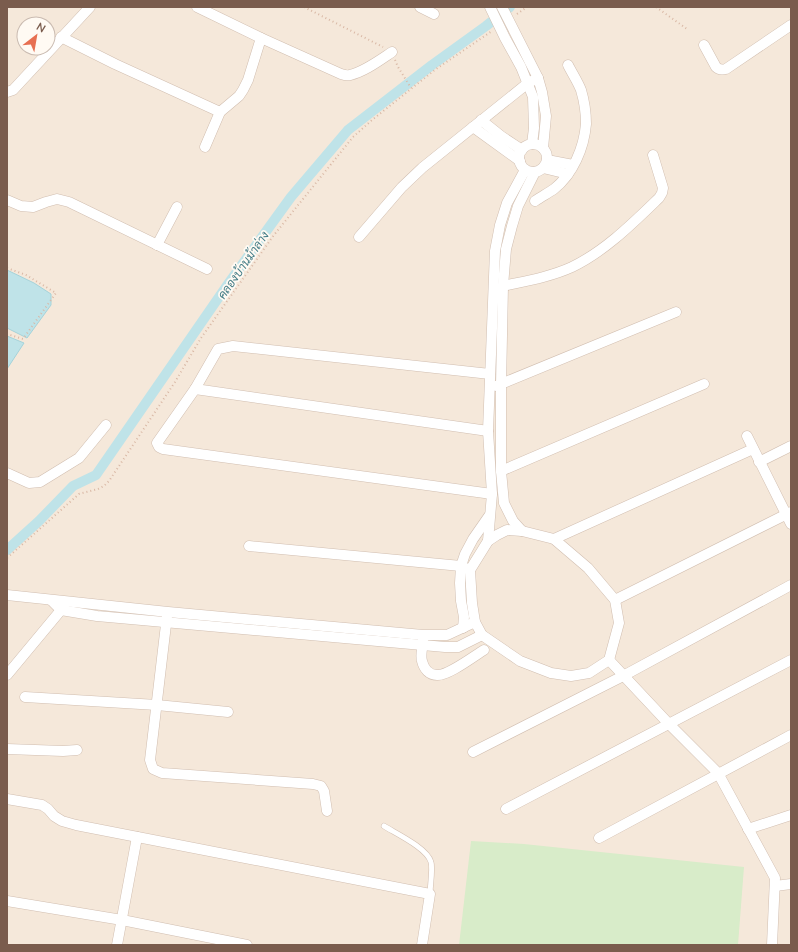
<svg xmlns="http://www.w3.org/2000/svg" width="798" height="952" font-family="Mulish,Sarabun,sans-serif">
<rect width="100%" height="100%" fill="#fdf6ec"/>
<!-- residential -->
<path fill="#f5e8da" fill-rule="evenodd" d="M7,7h784v938h-784zM24,24h24v24h-24z"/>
<!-- green -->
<path fill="#d8ecc9" d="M471,841l53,3 220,23 -6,78h-279z"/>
<!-- water -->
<g fill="#bfe3e8" stroke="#a5d3da">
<path d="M7,270l27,13 17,11v11l-24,33 -20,-10z"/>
<path d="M7,336l17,7 -17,26z"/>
</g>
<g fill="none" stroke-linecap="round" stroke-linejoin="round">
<!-- canal -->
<path stroke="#bfe3e8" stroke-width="10" d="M7,550l32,-29 34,-35 23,-11 132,-191 63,-87 57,-67 84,-65 54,-39 24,-19"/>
<!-- service casing -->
<g stroke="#d1beb0" stroke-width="6">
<path id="service" d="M384,826c13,8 43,22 47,36 2,6 -1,25 -1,32"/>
</g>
<!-- minor casing -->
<g stroke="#d1beb0" stroke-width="11">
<g id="minor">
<path d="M197,7l64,31 80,36c3,1 6,2 9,1 14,-3 30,-15 42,-23"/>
<path d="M420,7l14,7"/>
<path d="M490,7l15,31 16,29 12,30 1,31 -2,16"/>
<path d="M502,7l36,71 4,14 4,24 -3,32"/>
<path d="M61,37l54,27 105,48"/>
<path d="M704,45l12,22c3,3 6,3 10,2l65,-44"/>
<path d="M7,92l6,-2 77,-83"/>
<path d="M481,120l20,16 21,14"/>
<path d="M473,127l47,34"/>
<circle cx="533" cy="158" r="14"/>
<path d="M205,147l15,-35 19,-16 4,-6 5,-10 13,-42"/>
<path d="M547,160l26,5"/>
<path d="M543,168l25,6"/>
<path d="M7,200l14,6 12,1 13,-5 11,-3 12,3 138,67"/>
<path d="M535,201c6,-4 13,-8 19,-12 19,-15 30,-41 32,-65 0,-11 -2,-24 -5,-34 -3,-8 -9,-17 -13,-25"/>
<path d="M359,237l43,-50 20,-19 106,-85 10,-5"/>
<path d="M157,245l20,-38"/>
<path d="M503,286c23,-5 47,-9 69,-19 33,-16 60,-43 87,-69l3,-5 1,-5 -10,-33"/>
<path d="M490,374l-257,-28 -15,3 -23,40 -38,54 2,4 4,2 329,45"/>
<path d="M496,386l180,-74"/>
<path d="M195,389l293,42"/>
<path d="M747,436l44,88"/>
<path d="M759,462l32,-16"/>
<path d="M501,471l203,-87"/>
<path d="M7,473l22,10 11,-1 39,-24 27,-33"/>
<path d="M507,530l15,1 32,8 34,29 27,32 4,23 -10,37 -20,13 -18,3 -20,-3 -31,-12 -38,-26 -7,-13 -3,-19 -2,-33 18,-29 9,-6z"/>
<path d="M522,531l-9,-10 -9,-18 -3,-32v-86l2,-99 3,-37 6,-23 6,-20 17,-34"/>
<path d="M554,539l199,-90"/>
<path d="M488,541l4,-47 -4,-63 7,-180 5,-26 7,-22 18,-33"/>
<path d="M249,546l212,20 9,4"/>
<path d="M7,595l161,17 255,23h24l28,-13"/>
<path d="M51,600l10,10 36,6 348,31h13l24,-12"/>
<path d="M615,600l176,-88"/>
<path d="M167,616l-17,144 3,9 9,4 151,11 8,2 3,5 3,20"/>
<path d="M463,628l1,-11 -3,-16 -1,-18 1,-17 4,-12 8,-15 16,-23"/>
<path d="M423,639c0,8 -3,15 -1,22 2,8 7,14 15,14 11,1 37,-19 47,-25"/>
<path d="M609,660l60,64 49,49 57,105 -3,67"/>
<path d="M7,675l54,-65 3,-5"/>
<path d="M25,697l132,8 71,7"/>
<path d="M7,749l56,2 14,-1"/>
<path d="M473,752l150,-76 168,-91"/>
<path d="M7,799l35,6 6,4 6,7 8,5 14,4 354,69 -8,51"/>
<path d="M506,809l285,-149"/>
<path d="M748,829l43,-14"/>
<path d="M599,838l192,-103"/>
<path d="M775,886l16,-2"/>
<path d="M7,901l115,19 125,25"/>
<path d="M117,945l20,-108"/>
</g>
</g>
<!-- path -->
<g stroke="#d9b8a5" stroke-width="2" stroke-dasharray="1 3" stroke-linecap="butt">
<path d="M304,7l79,40"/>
<path d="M656,7l31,22"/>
<path d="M517,14l10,-7"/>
<path d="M395,60l3,7 13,21"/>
<path d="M7,268l19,7 30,18 -33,46 -16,-5"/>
<path d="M7,558l72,-64 19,-5 6,-3 5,-5 66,-99 26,-44 39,-55 34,-48 79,-98 19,-17 64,-51 56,-38"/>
</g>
<!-- service -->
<use href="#service" stroke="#fff" stroke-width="5"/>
<!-- minor -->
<use href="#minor" stroke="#fff" stroke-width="10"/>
</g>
<g text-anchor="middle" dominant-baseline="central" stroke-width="3.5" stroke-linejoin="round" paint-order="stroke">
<!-- water labels -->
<g font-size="12" font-style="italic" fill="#437c86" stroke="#fffaf3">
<text transform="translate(243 265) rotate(-55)">คลองบ้านม้าล่าง</text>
</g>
</g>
<!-- border -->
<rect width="798" height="952" fill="none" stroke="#7a5c4d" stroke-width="16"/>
<!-- north arrow -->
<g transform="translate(36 36) rotate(31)"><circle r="19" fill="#fffaf3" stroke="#cabbb1"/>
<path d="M0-3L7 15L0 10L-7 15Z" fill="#e76f51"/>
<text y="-6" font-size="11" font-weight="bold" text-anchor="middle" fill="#7a5c4d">N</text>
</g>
</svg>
